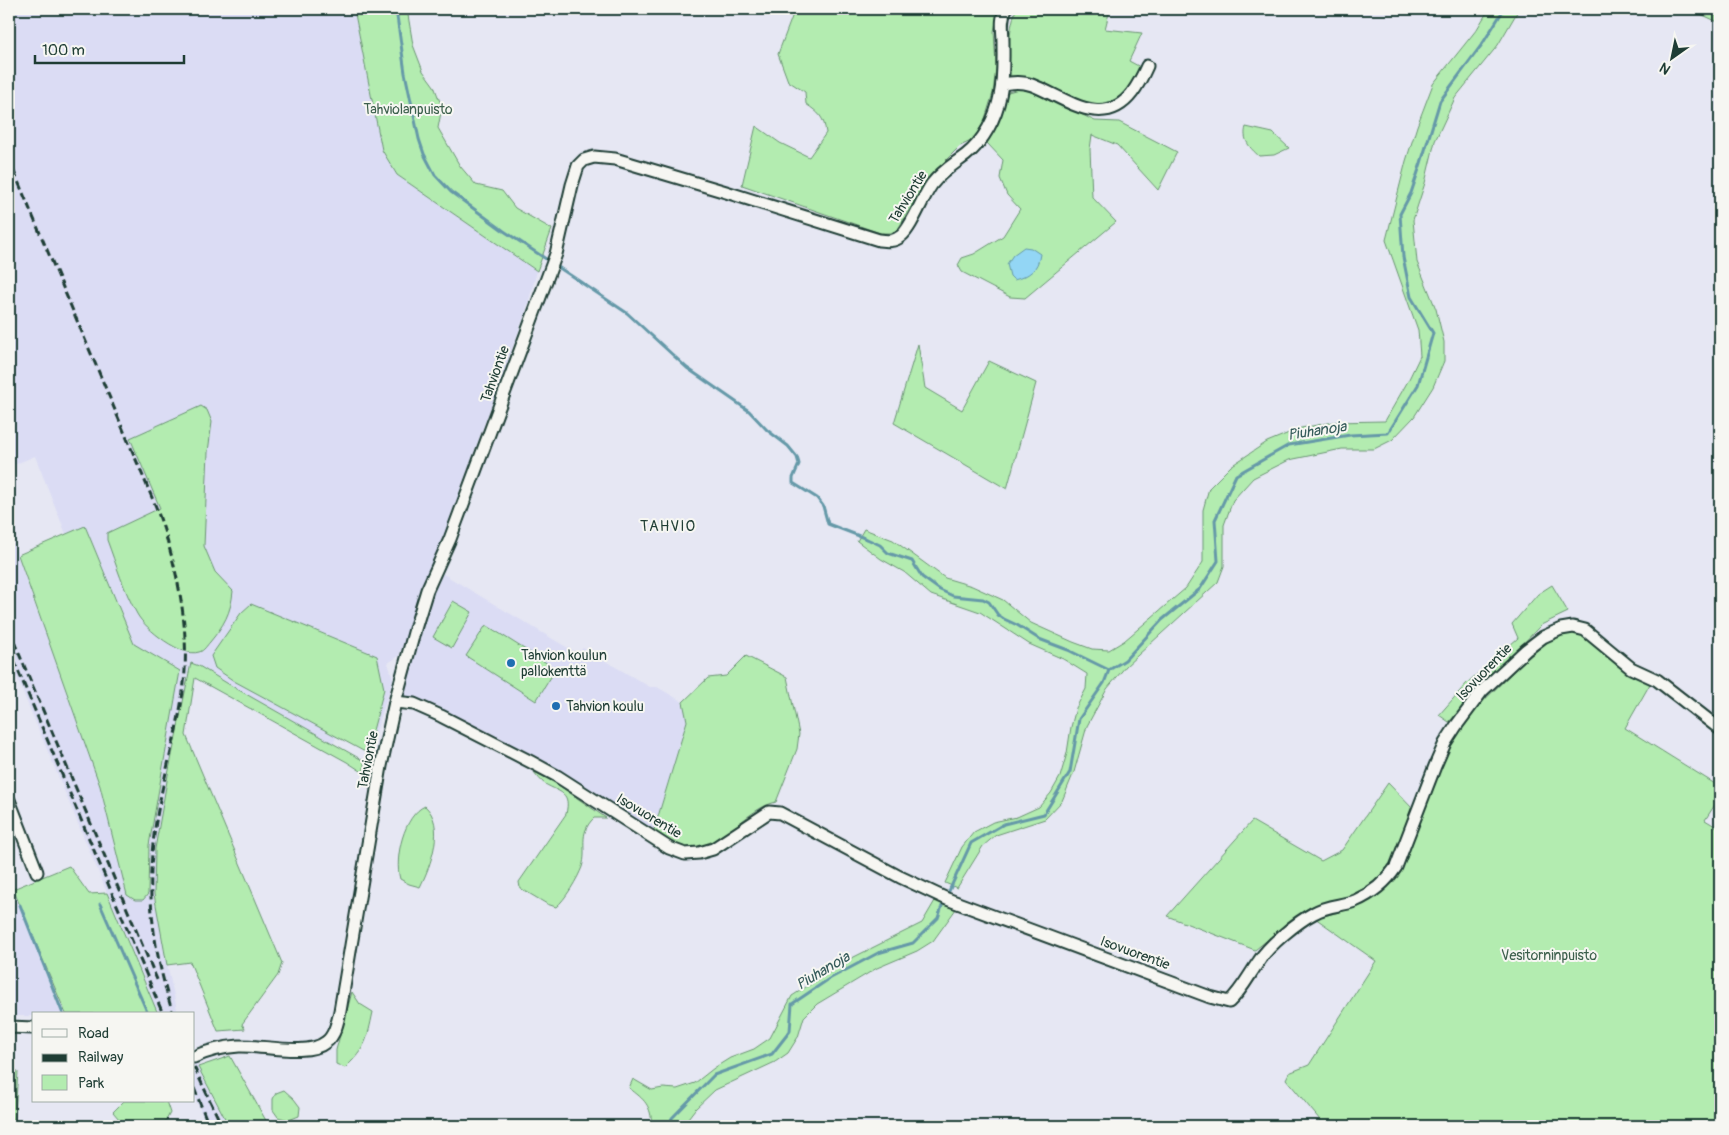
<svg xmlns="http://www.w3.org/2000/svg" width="1729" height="1135" font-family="Pangolin,sans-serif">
<rect width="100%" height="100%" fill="#e6e7f3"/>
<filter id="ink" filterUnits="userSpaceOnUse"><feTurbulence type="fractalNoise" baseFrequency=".02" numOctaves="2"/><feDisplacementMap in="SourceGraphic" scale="10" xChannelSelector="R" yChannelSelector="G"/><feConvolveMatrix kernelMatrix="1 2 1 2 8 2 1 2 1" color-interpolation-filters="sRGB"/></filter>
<g filter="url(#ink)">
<!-- built -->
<g fill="#dbdcf4">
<path d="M9,9h345l28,141 15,25 140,96 -11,40 -127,345 -11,7 5,16 -18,56 -6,12h-5l-25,-14 -8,14 -128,-73 -15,-2 -34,222 10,56 14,64h-20l-149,-355v-127l91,254 27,109 21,-1 1,-49 29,-175 -44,-25 -49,-118 -19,7 -31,-78 -26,11z"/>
<path d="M440,572l138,82 5,-6 67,39h7l26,15 4,19 -34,112 -252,-134 20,-75z"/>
<path d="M9,879l57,135h-32v2h-25z"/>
<path d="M194,1057l20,43 15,26h-22l-13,-30z"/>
</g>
<!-- green -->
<g fill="#b3ecb0" stroke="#699472">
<path d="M354,9h53l6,36 10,26 11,15 8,21 -4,21 22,38 16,19 26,6 13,17 37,21 -15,42 -140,-96 -15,-25z"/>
<path d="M795,9h204l-5,22 2,36 -3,26 -9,29 -11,18 -13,6 -31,31 -31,52 -7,4h-11l-138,-48 14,-59 24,17 29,14 17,-24c-2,-16 -7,-20 -20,-29l-1,-12 -17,-11 -10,-27z"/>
<path d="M1016,9h94l-5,20 37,4 -13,28 13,7c-5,8 -10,19 -16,26 -29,30 -64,-7 -92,-15 -7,-2 -16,-1 -23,-1 -3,-24 -3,-46 5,-69z"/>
<path d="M1489,9h30l-21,36 -43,53 -20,43 -10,42 -12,37 4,42 19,47 8,33v19l-11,26 -19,30 -22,23 -18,9h-32l-53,11 -36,18 -20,22 -9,25v41l-6,16 -92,84 -19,23 -20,37 -13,46 -12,29 -17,18 -49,16 -13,11 -26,42 -12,-5 17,-36 12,-15 19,-10 24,-5 22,-10 12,-14 9,-16 7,-24 4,-26 5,-19 10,-19 1,-15 -24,-15 -34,-15 -49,-32 -49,-17 -27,-23 -23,-13 -24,-18 7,-12 29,11 52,38 27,8 31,14 28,23 42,19 19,7 17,1 15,-9 62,-53 17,-26v-52l6,-22 22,-22 36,-24 34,-14 33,-6 51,-1 23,-40 12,-25 -2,-26 -32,-90 20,-79 11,-35 16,-42 44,-55z"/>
<path d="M1690,9h30v14z"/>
<path d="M1019,89l16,3 60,29 24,1 58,30 -19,38 -41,-45 -25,-10 -2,14 2,48 24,25 -91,76 -15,-1 -48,-25 -4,-7 4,-7 12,-4 29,-18 17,-27 -13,-14 -7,-17 3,-18 -16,-17 10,-19 11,-32z"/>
<path d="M1246,127l27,6 16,15 -15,7 -15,1c-9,-8 -17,-16 -13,-29z"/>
<path d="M918,344l7,44 37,22 27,-49 47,22 -29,106 -113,-66z"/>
<path d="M201,406l6,4 5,12 -4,30 -4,94 11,26 18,19c-2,22 -9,34 -23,51 -3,3 -6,9 -11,10 -17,6 -54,-23 -62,-38 -13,-23 -21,-50 -30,-74v-7l53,-25 -30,-70z"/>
<path d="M85,526l49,118 46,27 -31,174 -1,49 -5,6h-8l-8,-5 -27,-109 -82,-231z"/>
<path d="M1552,585l16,27 -27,13 -57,59 -35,38 -10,-7 28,-32 51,-45 -6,-14 26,-30z"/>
<path d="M453,601l19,11 -20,36 -19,-11z"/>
<path d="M251,604l126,52 7,33 -17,64 -133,-72 -19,-13 -4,-12 30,-43z"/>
<path d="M486,625l70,44 -20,32 -70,-45z"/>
<path d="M1563,634h16l12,6 37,29 22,15 -25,44 95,59v10l-15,23 15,9v297h-395l-39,-47 3,-6 20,-8 67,-104 -61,-43c46,-11 63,-15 90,-57l44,-117 18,-27 53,-52 28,-24z"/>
<path d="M746,656l41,21 12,57 -2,15 -21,53c-34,8 -54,50 -91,45 -11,-1 -22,-8 -32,-14l34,-112 -4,-19 25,-24 18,-2z"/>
<path d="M191,663l8,3 31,19 134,76v12l-17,-11 -152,-84 -9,57 96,228 -4,12 -36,49 3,5 -27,2 -28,-69 -23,3 -13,-71 1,-45 13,-74z"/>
<path d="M534,772l20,10 52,36h-12c-17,16 -6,31 -12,49 -4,11 -17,33 -26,40l-9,-3 -27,-16 -1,-6 47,-68c5,-22 -5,-21 -21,-30 -4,-3 -8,-8 -11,-12z"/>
<path d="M1388,783l26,27 -15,33 -9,26 -19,16 -27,13 -30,8 -22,14 -37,30 -88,-34 85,-95 69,40 21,-11z"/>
<path d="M425,806c21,19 6,59 -5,81l-11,-3 -9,-5c-6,-21 4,-64 25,-73z"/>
<path d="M69,866l20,28 18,-1 51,121h-92l-53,-125z"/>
<path d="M936,899l20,10 -23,32 -16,10 -40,17 -60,36 -13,13 -6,20 -10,16 -13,9 -60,28 -20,19 -13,17h-30c-1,-21 -7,-26 -23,-38l4,-9 19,11 11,-2 14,1 18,-6 19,-15 16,-10 24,-9 16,-11 22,-42 56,-36 74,-37z"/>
<path d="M352,992l8,12 13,8c-6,28 -7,36 -28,56l-9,-4v-14z"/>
<path d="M230,1056l39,70h-40l-31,-59z"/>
<path d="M9,1071l9,1 -4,54h-5z"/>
<path d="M284,1090l10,9 6,8 -1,9 -10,4 -11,-3 -5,-7v-11l3,-6z"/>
<path d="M124,1101h42l4,12 -7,13h-38l-12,-14z"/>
</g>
<!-- water -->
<path fill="#93d6f5" stroke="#6599a8" d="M1024,247l7,1 9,6c-2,16 -11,22 -26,26l-4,-4 -3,-12 6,-9z"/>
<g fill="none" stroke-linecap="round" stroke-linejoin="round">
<!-- stream -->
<g stroke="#6599a8" stroke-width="3">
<path d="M396,9l9,64 14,66 5,15 11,21 16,17 53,39 42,28"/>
<path d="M558,267l69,46 60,55 62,43 18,19 21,16 9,11 2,7 -6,14v5l24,15 6,8 5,18 39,15 13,6 8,8 24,8 10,16 18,13 13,6 30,3 6,3 9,13 6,4 13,6 22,14 29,11 41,20"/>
<path d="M949,891l22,-48 33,-19 40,-10 26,-42 9,-53 25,-36 5,-13 16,-10 37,-40 38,-31 18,-28 -3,-41 21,-45 53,-30 61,-10 38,-2 30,-48 15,-52 -22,-36 -8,-40 -3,-43 11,-21 10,-30 19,-62 43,-58 21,-34"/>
<path d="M100,904l48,110"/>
<path d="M20,905l43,109"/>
<path d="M669,1126l3,-8 42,-43 58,-21 18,-23 2,-27 37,-25 49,-26 35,-10 25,-25 4,-12"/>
</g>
<!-- street casing -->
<g stroke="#1f3d34" stroke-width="15">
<g id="street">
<path d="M1002,84c10,-2 20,-3 30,1 32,12 71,46 100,8 6,-8 11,-18 15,-27"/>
<path d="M395,702l19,2 27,12 90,46 26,14 112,72 16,6 14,-1 14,-4 56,-37 11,1 120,64 47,22 263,98 19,5c13,-12 20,-27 30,-41 10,-16 38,-39 55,-48 13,-8 27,-7 41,-12 16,-7 31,-19 41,-34l39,-101 10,-23 11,-17 26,-35 44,-41 17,-13 18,-8 12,-2 12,3 46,38 26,12 63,49"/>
<path d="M9,800l28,72"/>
<path d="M9,1027l25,1"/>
<path d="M194,1057c13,-6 30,-10 45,-11 23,-1 69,11 87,-4 9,-6 12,-21 14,-31l41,-245 14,-64 20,-73 12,-39 23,-51 106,-285 16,-69 6,-19 6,-6 10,-3 21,2 111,33 153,48c8,1 15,2 22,-4 11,-9 21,-38 31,-52 11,-14 21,-19 34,-29 18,-14 30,-38 34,-59 4,-18 3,-36 3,-54 0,-11 -3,-23 3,-33"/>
</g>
</g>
<!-- street -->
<use href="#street" stroke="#f6f6f2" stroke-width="11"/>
<!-- rail -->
<g stroke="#1f3d34" stroke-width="3" stroke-dasharray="8 4" stroke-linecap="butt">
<path d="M9,160l147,347c19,52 32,108 29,163 -2,43 -18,92 -26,135 -15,76 -9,135 14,209"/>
<path d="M9,630l149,352"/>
<path d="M9,649l154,365"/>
<path d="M194,1067l28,59"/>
<path d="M194,1088l15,38"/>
</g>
</g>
</g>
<!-- markers -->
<g fill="#1f6fb2" stroke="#f6f6f2" stroke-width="2">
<circle cx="511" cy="663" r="5"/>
<circle cx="556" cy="706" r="5"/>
</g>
<g text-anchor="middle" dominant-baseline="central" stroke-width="4" stroke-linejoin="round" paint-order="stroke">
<!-- park labels -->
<g font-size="14" fill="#3d604d" stroke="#f6f6f2">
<text x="408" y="109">Tahviolanpuisto</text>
<text x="1549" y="955">Vesitorninpuisto</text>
</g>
<!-- street labels -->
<g font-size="14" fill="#1f3d34" stroke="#f6f6f2">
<text transform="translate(908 197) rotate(-58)">Tahviontie</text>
<text transform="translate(495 374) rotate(-70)">Tahviontie</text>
<text transform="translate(1484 672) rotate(-46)">Isovuorentie</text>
<text transform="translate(368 760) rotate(-79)">Tahviontie</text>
<text transform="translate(649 816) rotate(31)">Isovuorentie</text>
<text transform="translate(1135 953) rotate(20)">Isovuorentie</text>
</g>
<!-- poi labels -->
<g font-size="14" fill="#1f3d34" stroke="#f6f6f2" text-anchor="start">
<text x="521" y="655">Tahvion koulun<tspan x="521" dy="16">pallokenttä</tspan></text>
<text x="566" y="706">Tahvion koulu</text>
</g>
<!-- water labels -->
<g font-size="15" font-style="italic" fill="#365c5b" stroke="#f6f6f2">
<text transform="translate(1317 431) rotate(-9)">Piuhanoja</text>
<text transform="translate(823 971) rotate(-31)">Piuhanoja</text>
</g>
<!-- neighbourhood labels -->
<g font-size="15" letter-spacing="1" fill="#1f3d34" stroke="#f6f6f2">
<text x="668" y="526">TAHVIO</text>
</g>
</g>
<!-- margin -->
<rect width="1729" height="1135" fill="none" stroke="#f6f6f2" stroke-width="30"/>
<rect x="15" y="15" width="1699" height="1105" fill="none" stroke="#1f3d34" stroke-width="2" filter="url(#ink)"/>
<!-- legend -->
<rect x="32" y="1012" width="162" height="90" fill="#f6f6f2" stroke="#a0aca6"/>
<rect x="42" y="1029" width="25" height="8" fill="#f6f6f2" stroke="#a0aca6"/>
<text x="78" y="1038" font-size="15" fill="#1f3d34">Road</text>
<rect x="42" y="1054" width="25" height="8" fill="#1f3d34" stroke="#a0aca6"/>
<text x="78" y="1062" font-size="15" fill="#1f3d34">Railway</text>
<rect x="42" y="1075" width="25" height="15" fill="#b3ecb0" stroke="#a0aca6"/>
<text x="78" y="1088" font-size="15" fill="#1f3d34">Park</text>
<!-- north arrow -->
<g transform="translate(1672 58) rotate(213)" stroke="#f6f6f2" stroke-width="4" paint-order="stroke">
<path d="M0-4L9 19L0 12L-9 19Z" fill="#1f3d34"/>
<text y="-8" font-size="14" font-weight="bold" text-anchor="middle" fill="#1f3d34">N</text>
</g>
<!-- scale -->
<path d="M35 55v8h149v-8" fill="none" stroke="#1f3d34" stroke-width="2.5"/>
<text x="42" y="55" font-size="15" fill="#1f3d34" stroke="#f6f6f2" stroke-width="4" paint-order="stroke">100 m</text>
</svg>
